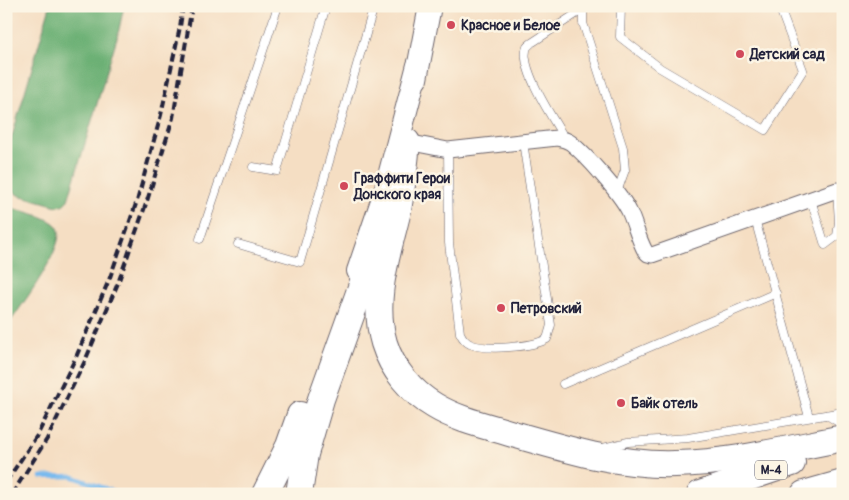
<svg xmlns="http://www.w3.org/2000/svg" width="849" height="500" font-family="Pangolin,sans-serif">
<rect width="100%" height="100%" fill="#fcf5e5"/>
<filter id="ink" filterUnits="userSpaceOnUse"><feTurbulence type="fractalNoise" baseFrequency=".02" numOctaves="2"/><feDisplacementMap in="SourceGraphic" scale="10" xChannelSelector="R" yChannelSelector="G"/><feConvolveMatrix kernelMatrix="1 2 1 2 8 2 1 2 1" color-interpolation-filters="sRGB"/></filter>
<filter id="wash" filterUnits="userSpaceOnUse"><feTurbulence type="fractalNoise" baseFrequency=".0096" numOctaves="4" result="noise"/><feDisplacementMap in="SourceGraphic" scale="20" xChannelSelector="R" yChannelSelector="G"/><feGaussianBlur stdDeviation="1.12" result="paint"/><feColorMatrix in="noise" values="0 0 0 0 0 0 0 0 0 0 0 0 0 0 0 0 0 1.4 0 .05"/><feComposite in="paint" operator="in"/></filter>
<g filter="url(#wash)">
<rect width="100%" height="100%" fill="#f5dec3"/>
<!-- forest -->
<g fill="#6cb074" stroke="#476958">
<path d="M50,6h74l-6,28 -50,166 -5,5 -6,1 -39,-11 -12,-9v-29z"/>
<path d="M6,207c14,3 42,9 51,19 13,17 -40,85 -51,102z"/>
</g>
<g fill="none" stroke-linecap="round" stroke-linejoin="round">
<!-- stream -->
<g stroke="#79baee" stroke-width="4.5">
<path d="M6,459l5,3"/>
<path d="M41,477l30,-1 50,18"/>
</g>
</g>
</g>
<g filter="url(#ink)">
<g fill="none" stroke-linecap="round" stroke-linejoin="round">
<!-- lane casing -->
<g stroke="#6c646b" stroke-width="9">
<g id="lane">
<path d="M583,6v17l40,125 2,22 -8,22"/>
<path d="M621,6l-1,31 40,31 105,62 38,-60 -24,-64"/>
<path d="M565,139c-10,-17 -47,-72 -38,-92 0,0 5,-5 6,-5l49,-32"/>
<path d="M448,150l1,93 11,90c2,4 5,9 10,11 16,7 63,3 77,-5l4,-14 -28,-183"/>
<path d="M253,167l24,4 49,-165"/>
<path d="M837,190l2,32 -2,14 -12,9 -14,-45z"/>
<path d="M755,219l54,198"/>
<path d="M200,239l78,-233"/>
<path d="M238,244l62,18 74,-256"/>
<path d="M563,384l213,-91"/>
<path d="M827,415l16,10"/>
<path d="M603,448l25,-6 60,-4 155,-26"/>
</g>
</g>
<!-- street casing -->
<g stroke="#6c646b" stroke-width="17">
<path id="street" d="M407,142l41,8 109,-12c6,1 10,2 14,5 16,13 49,50 58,68 6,13 9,27 16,40l3,3 4,1 185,-65"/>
</g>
<!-- primary casing -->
<g stroke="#6c646b" stroke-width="24">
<g id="primary">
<path d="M416,79l14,-73"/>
<path d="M358,271l26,-76 34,-130"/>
</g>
</g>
<!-- highway casing -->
<g stroke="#6c646b" stroke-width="28">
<g id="highway">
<path d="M407,142c-2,23 -5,45 -9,68 -10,44 -27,88 -14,133 8,26 27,49 51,63 23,14 52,20 78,28 53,15 107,32 162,30 57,-1 112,-15 168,-26"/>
<path d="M265,494l24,-48 11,-31"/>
<path d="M299,494l6,-40 16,-55 52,-145"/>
<path d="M700,494l92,-31"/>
<path d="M804,494l39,-11"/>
</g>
</g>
<!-- lane -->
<use href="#lane" stroke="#fff" stroke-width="8"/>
<!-- street -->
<use href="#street" stroke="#fff" stroke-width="15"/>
<!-- primary -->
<use href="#primary" stroke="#fff" stroke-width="22"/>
<!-- highway -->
<use href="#highway" stroke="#fff" stroke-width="26"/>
<!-- rail -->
<g stroke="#22223b" stroke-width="4" stroke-dasharray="8 4" stroke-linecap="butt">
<path d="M6,482l32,-48 38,-77 33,-77 28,-79 24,-86 19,-88 3,-21"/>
<path d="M12,494l35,-55 38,-78 33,-78 29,-82 26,-83 19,-112"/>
</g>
</g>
</g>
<!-- markers -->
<g fill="#d1495b" stroke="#fcf5e5" stroke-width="2">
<circle cx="451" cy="25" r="5"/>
<circle cx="740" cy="54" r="5"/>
<circle cx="344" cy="186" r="5"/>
<circle cx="501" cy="308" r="5"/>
<circle cx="621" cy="403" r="5"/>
</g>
<g text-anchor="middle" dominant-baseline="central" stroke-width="5" stroke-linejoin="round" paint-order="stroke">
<!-- shield labels -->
<rect fill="#fcf5e5" stroke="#63616e" stroke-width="1" x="755" y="460.5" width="32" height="19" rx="4"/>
<g font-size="12" font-weight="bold" fill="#22223b">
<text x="771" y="470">М-4</text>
</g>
<!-- poi labels -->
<g font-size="14" font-weight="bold" fill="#22223b" stroke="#fcf5e5" text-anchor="start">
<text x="461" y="25">Красное и Белое</text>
<text x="750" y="54">Детский сад</text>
<text x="354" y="178">Граффити Герои<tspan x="354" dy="16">Донского края</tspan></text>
<text x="511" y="308">Петровский</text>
<text x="631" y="403">Байк отель</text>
</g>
</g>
<!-- margin -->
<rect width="849" height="500" fill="none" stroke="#fcf5e5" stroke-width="25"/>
</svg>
